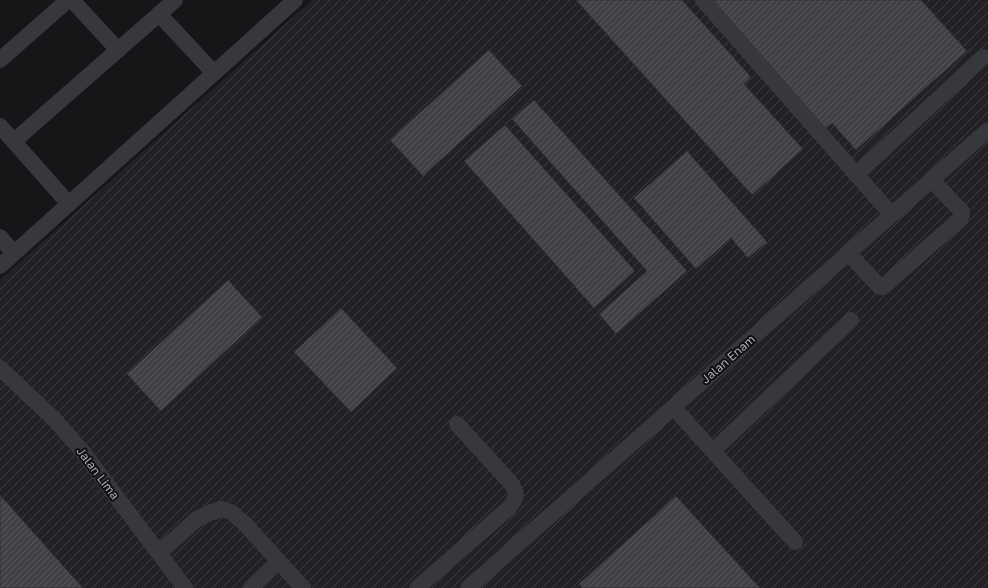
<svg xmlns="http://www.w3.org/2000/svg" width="988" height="588" font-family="'Golos Text',sans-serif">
<defs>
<pattern id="industrial-furrows" width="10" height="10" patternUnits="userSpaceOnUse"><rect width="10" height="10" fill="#222225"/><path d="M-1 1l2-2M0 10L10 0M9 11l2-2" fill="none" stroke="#3f3f43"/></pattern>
<pattern id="building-hatch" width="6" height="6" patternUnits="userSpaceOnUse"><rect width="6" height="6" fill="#404145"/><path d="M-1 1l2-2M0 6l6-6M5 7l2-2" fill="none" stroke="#595a5e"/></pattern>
</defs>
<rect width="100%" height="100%" fill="#161618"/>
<!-- industrial -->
<path fill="url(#industrial-furrows)" d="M312,0h676v588h-988v-308z"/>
<!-- building -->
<g fill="url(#building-hatch)" stroke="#303034">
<path d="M576,0h106l69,77 -7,7 59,65 -51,46z"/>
<path d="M709,0h212l46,51 -111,99 -24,-27 -8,7z"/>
<path d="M489,50l33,36 -99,90 -33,-36z"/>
<path d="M534,100l153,171 -71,63 -17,-20 48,-43 -135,-152z"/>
<path d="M505,125l130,146 -41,37 -130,-147z"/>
<path d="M687,151l80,91 -19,16 -17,-20 -35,31 -62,-71z"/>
<path d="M228,280l34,37 -101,94 -34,-37z"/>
<path d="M341,308l56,60 -46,44 -57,-60z"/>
<path d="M0,495l83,93h-83z"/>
<path d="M676,496l84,92h-178l-3,-4z"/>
</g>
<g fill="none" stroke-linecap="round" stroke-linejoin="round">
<!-- minor -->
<g stroke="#37383d" stroke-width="16">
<path d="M72,0l46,50"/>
<path d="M703,0l188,214"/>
<path d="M159,14l55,59"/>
<path d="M0,60l68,-60"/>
<path d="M0,126l69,78"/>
<path d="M14,141l161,-141"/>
<path d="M856,175l127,-118"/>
<path d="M0,237l14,16"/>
<path d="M848,253l32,34h3l78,-69 1,-6 -31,-33"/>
<path d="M0,266l295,-266"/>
<path d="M0,368l54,51 28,32 103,137"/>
<path d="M673,407l122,135"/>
<path d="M713,451l138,-131"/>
<path d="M159,553l38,-34 12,-6 13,-4 9,3 13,11 59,65"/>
<path d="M251,588l28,-27"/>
<path d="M417,588l91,-79c9,-11 11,-15 2,-27l-53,-58"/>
<path d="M468,588l520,-458"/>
</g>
</g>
<g text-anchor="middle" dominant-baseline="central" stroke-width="4" stroke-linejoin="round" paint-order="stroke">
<!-- street labels -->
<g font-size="12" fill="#a8adb8" stroke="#111113">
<text transform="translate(728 359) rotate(-41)">Jalan Enam</text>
<text transform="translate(98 473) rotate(53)">Jalan Lima</text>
</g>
</g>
</svg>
